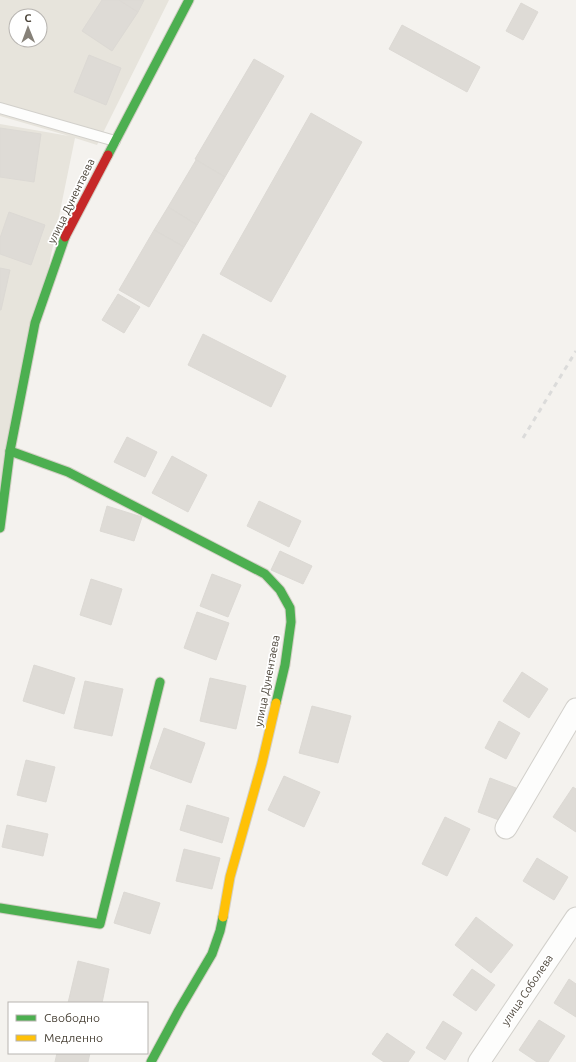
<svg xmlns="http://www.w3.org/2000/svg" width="576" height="1062" font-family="Ubuntu,sans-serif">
<rect width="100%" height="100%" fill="#f4f2ee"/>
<!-- residential -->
<path fill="#e7e4dc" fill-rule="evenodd" d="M0,0h169l-72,145 -22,-7 -75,367v-381l69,12 -69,-20zM16,16h24v24h-24z"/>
<!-- building -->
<g fill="#dedbd6" stroke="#dcd9d4">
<path d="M102,0h17l19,12 -26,39 -30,-20z"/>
<path d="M119,0h25l-6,12z"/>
<path d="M521,3l17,9 -15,28 -17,-9z"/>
<path d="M402,25l78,42 -13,25 -78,-43z"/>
<path d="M89,55l32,13 -15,37 -32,-13z"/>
<path d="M254,59l30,17 -59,101 -30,-18z"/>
<path d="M311,113l51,29 -91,160 -51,-28z"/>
<path d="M0,128l41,6 -7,48 -34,-5z"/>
<path d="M196,160l29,17 -28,48 -29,-18z"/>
<path d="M168,207l29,18 -13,22 -30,-17z"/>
<path d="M9,212l36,13 -14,40 -31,-11v-16z"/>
<path d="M154,230l30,17 -35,60 -30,-17z"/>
<path d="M0,268l10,2 -9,40h-1z"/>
<path d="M118,294l22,13 -16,26 -22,-13z"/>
<path d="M203,334l83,42 -15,31 -83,-42z"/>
<path d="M127,437l30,15 -12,25 -31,-15z"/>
<path d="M172,456l35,19 -19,37 -36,-19z"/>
<path d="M259,501l42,20 -12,26 -42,-21z"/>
<path d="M107,506l35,11 -8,24 -34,-10z"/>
<path d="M280,551l32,15 -9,18 -32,-14z"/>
<path d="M212,574l29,11 -13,32 -28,-11z"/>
<path d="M91,579l31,10 -11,36 -31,-10z"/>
<path d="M197,612l32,11 -13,37 -32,-12z"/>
<path d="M34,665l41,13 -11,36 -41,-13z"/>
<path d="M522,672l26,17 -19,29 -26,-17z"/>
<path d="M210,678l36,8 -10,43 -36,-8z"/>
<path d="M85,681l38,8 -11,47 -38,-8z"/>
<path d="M312,706l39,10 -13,47 -39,-10z"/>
<path d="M499,721l21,12 -14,26 -21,-11z"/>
<path d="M164,728l41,15 -14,40 -41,-15z"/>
<path d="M26,760l29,7 -9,35 -29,-7z"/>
<path d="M284,776l36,16 -16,35 -36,-17z"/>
<path d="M490,778l26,10 -12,34 -26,-10z"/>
<path d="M573,787l3,2v43l-23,-15z"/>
<path d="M187,805l42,13 -7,25 -42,-13z"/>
<path d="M445,817l25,12 -23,47 -25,-12z"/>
<path d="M7,825l41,9 -5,22 -41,-9z"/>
<path d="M184,849l36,9 -8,31 -36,-8z"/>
<path d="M537,858l31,19 -14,23 -31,-19z"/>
<path d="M124,892l36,11 -10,31 -36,-11z"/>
<path d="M476,917l37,28 -22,28 -36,-28z"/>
<path d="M78,961l31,8 -7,34h-34z"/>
<path d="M472,969l23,16 -19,26 -23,-16z"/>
<path d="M569,979l7,5v33l-22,-14z"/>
<path d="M539,1020l26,16 -17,26h-11l-18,-12z"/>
<path d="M443,1021l19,12 -17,27 -19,-12z"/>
<path d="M387,1033l28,19 -7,10h-24l-12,-8z"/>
<path d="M57,1053h33l-2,9h-33z"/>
</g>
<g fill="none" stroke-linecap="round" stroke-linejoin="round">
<!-- lane casing -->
<g stroke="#d2d0cb" stroke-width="12">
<path id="lane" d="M0,108l115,33"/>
</g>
<!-- street casing -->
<g stroke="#d2d0cb" stroke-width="23">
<g id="street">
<path d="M506,828l70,-119"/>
<path d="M479,1062l97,-144"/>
</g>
</g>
<!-- fast casing -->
<g stroke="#d3cfc5" stroke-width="11">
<g id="fast">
<path d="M108,155l81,-155"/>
<path d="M10,451l58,21 197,102 15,16 10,18 1,14 -6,43 -9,38"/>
<path d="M0,528l10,-77 25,-128 30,-86"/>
<path d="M0,908l100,16 60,-242"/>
<path d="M151,1062l28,-52 33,-56 8,-23 3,-14"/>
</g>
</g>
<!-- slow casing -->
<g stroke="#d3cfc5" stroke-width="11">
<path id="slow" d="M223,917l7,-40 32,-114 14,-60"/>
</g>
<!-- jam casing -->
<g stroke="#d3cfc5" stroke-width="11">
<path id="jam" d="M65,237l43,-82"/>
</g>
<!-- lane -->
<use href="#lane" stroke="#fdfdfc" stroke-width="10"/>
<!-- street -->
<use href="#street" stroke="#fdfdfc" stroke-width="21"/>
<!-- fast -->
<use href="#fast" stroke="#4caf50" stroke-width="9"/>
<!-- slow -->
<use href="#slow" stroke="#ffc107" stroke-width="9"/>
<!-- jam -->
<use href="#jam" stroke="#c62828" stroke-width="9"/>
<!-- rail -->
<path stroke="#dbdbda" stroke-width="3" stroke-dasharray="5 5" stroke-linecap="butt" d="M523,438l53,-87"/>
</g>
<g text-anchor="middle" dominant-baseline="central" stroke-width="3.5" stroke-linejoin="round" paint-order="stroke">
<!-- street labels -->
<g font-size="11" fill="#4b4439" stroke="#fff">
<text transform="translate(71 201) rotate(-64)">улица Дунентаева</text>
<text transform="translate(267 681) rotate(-79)">улица Дунентаева</text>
<text transform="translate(527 990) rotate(-56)">улица Соболева</text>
</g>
</g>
<!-- legend -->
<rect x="8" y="1002" width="140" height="52" fill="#ffffff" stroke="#b7b4b0"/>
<rect x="16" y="1015" width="20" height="6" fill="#4caf50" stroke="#b7b4b0"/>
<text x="44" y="1022" font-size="12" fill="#4b4439">Свободно</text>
<rect x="16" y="1035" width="20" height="6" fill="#ffc107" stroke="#b7b4b0"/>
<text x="44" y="1042" font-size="12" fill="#4b4439">Медленно</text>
<!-- north arrow -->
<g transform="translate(28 28) rotate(359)"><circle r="19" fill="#ffffff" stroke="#b7b4b0"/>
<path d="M0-3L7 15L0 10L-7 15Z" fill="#868178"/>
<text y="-6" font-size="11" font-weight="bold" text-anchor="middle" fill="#4b4439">С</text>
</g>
</svg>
